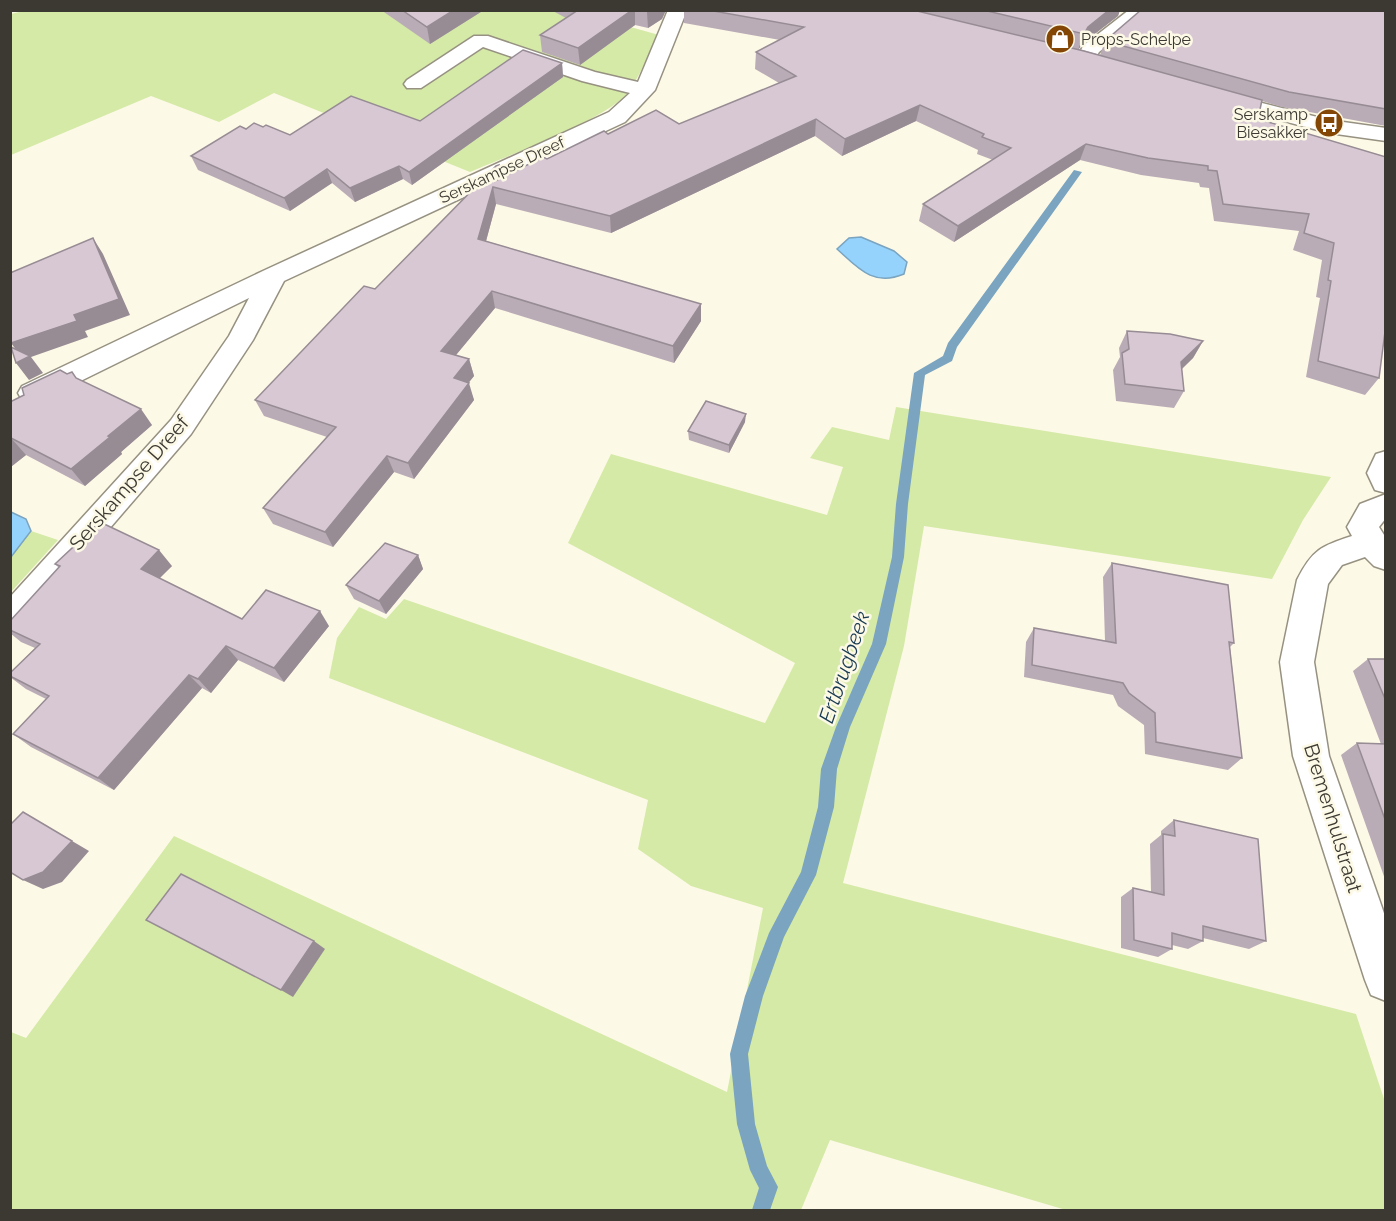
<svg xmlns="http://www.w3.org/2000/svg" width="1396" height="1221" font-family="Raleway,sans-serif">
<rect width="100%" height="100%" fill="#fdf9e7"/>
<!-- green -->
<g fill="#d5eaa7">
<path d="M570,10l89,25c-10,18 -18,39 -30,56 -20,28 -125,66 -159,81l-196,-79 -55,29 -68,-26 -140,59v-141l12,-3z"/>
<path d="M896,407l435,70 -28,43 -31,59 -348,-53 -20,120 -61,237 513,131 29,88v108h-319l-236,-70 -29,70h-790v-178l15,6 148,-202 553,256 36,-184 -72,-22 -53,-37 10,-49 -319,-122 8,-40 22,-31 27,12 18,-20 361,124 30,-60 -227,-120 43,-89 216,61 16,-48 -33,-9 22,-31 57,13z"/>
<path d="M31,531l27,9 -47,52v-35z"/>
</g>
<!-- water -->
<g fill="#95d2fc" stroke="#7aa4bf" stroke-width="1.5">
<path d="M861,237l33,14 13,11 -3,12c-31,13 -46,-6 -67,-25l12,-11z"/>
<path d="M11,512l15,7 5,12 -20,26z"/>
</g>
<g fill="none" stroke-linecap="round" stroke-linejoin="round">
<!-- stream -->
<path fill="#7aa4bf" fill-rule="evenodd" d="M1074,170l8,2 -125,175 -5,14 -27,14 -17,129 -4,53 -18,87 -36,83 -13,42 -3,38 -18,68 -32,62 -21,59 -15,58 7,70 12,42 11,21 -8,23h-18l7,-22 -9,-18 -13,-46 -7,-70 15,-58 24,-63 32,-61 17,-65 3,-38 15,-42 36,-83 20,-87 4,-53 18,-131 29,-17 5,-13z"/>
<!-- minor casing -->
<g stroke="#969181" stroke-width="3">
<g id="minor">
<path d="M668,10h19l-32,80 -30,32 -341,159 -31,59 -62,94 -169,196 -12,4v-37l161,-177 58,-84 20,-38 -207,102 -10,3 -10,-3 -4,-7 4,-7 243,-116 344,-158 21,-19 -48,-12 -99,-34 -62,41h-14l-3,-4 3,-4 67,-44h14l107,36 43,10z"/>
<path d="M1129,10h22l-52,42 -7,12h-14l-3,-4 9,-15z"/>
<path d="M1386,451v42l-11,-3 -8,-17 9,-19z"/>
<path d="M1386,494v24l-7,9 7,11v32l-12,-4 -9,-9 -23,8 -14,19 -14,78 15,94 57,163v82l-15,-6 -6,-15 -72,-224 -13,-94 17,-82c15,-30 24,-34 55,-44l-5,-9 13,-23z"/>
</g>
</g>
<!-- tertiary casing -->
<g stroke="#969181" stroke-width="3">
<path id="tertiary" d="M1218,92l111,28 57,8v13l-57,-8 -118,-31 -4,-4 4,-4z"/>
</g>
<!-- minor -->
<use href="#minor" fill="#fff" fill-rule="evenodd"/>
<!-- tertiary -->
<use href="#tertiary" fill="#fff" fill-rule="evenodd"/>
</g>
<!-- wall -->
<g fill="#baacb6">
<path d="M381,10h103l-54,34z"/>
<path d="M551,10h115l-4,9 -14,9 -13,-3 -55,40 -38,-13 -2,-17 26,-17z"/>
<path d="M684,10h436l-2,6 -35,27 -4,6 21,6 5,-14 281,-31v116l-104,-19 -20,-6 -4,18 128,38 -7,221 -14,17 -59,-18 14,-79 -4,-1 6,-37 -29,-10 6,-19 -85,-10 -5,-33 -9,-1 -1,-4 -58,-8 -61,-15 -126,82 -35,-21 4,-17 70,-44 -16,-6 1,-4 -62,-29 -74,35 -27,-20 -204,97 -115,-29 -10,37 215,63v17l-27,42 -179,-55 -39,47 13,4 5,17 -6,7 6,17 -60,79 -20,-7 -61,75 -60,-23 -10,-16 64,-71 -63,-21 -9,-16 120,-111 127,-111 106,-44 71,-10 100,-41 -24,-14 1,-17 24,-12 -96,-17z"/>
<path d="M562,63l1,14 -151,108 -9,-6 -48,23 -23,-19 -42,28 -92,-41 -7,-14 55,-27 17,-2 27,8 130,-14z"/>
<path d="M1127,331l76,10 -10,17 -11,11 2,22 -10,17 -58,-7 -3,-31 7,-13 -1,-9z"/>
<path d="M77,378l75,47 -31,27 1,2 -37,32 -59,-31 -14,11 -2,-1v-63z"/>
<path d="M745,422l-16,31 -40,-13 -1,-9z"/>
<path d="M418,555l5,14 -37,45 -32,-15 -8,-14z"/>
<path d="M1112,563l122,80 -4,4 12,111 -14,12 -83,-16 -1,-29 -26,-19 -5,-11 -89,-18 2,-35 8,-14 71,13 -2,-64z"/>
<path d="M55,564l117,2 -13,12 83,41 87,7 -45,56 -46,-22 -27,33 -9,-5 -88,102 -83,-43 -18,-13 33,-35 -20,-10 -16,-12v-4l25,-25 -14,-6 -11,-9v-12l49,-53z"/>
<path d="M1368,659h18v223l-45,-127 16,-12 24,1 -28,-73z"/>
<path d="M1174,820l92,121 -17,8 -46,-11v3l-15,8 -16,-4v4l-14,8 -37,-9v-51l12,-9 18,4 -1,-48 11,-9v-4z"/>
</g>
<!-- shaded-wall -->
<g fill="#978c94">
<path d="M454,10h30l-54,34 -3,-17z"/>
<path d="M632,10h3v15l-55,40 -2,-17z"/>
<path d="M649,10h17l-4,9 -14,9 -1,-16z"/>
<path d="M1109,10h11l-2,6 -35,27 -5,7 6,-16 4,-7z"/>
<path d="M562,63l1,14 -151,108 -3,-13z"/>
<path d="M920,105l-4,16 -74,35 3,-17z"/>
<path d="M816,119l-1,17 -204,97 -1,-17z"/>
<path d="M1086,144l-6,16 -126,82 4,-16z"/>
<path d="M499,165l4,17 -8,-1z"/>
<path d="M399,166l4,13 -48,23 -5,-14z"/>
<path d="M327,169l5,14 -42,28 -6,-13z"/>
<path d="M493,187l3,17 -14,52 -4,-17z"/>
<path d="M93,238l10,16 27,61 -45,16 3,6 -57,20 12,16 -14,7 -13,-17 7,-4 -12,-16 63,-28z"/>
<path d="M492,291l3,17 -49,59 -5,-16z"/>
<path d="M701,304v17l-27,42 -1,-17z"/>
<path d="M1203,341l-10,17 -22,21 10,-17z"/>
<path d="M469,359l5,17 -15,19 -5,-17z"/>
<path d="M469,383l5,17 -60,79 -6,-16z"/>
<path d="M141,409l11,16 -31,27 1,2 -37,32 -14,-17 37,-33z"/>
<path d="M746,414l-1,8 -16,31v-8z"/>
<path d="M11,438l15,17 -14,11 -2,-1v-26z"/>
<path d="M387,456l7,16 -61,75 -8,-15z"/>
<path d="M159,550l13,16 -18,18 -13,-15z"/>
<path d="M418,555l5,14 -37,45 -7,-13z"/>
<path d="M320,611l9,15 -45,56 -10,-14z"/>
<path d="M226,646l12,14 -27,33 -13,-14z"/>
<path d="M189,675l13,13 -88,102 -16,-12z"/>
<path d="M23,812l66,39 -27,31 -19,7 -20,-9z"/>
<path d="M314,941l11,8 -32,48 -12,-7z"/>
</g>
<!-- building -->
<g fill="#d8c8d4" stroke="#978c94" stroke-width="1.5">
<path d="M402,10h52l-27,17z"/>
<path d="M578,10h54l-54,38 -38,-13z"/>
<path d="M708,10h205l171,41 178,49 -4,19 128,38v167l-7,54 -61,-17 13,-80 -3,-1 6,-37 -30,-10 5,-19 -86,-10 -6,-33 -9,-1v-4l-60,-8 -62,-14 -128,82 -35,-22 88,-56 -29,-11 2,-3 -64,-29 -75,34 -29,-20 -206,97 -117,-29 -15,52 223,65 -28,42 -181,-55 -51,60 28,8 -15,19 15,5 -61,80 -21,-7 -62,76 -62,-24 73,-81 -81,-27 109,-114 11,3 121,-123 3,-1 -4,16 48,-24 4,2 57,-28 4,3 48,-24 23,14 117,-48 -40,-24 48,-25z"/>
<path d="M983,10h126l-21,17 -4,7z"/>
<path d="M1141,10h245v99l-97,-17 -184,-51z"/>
<path d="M523,50l39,13 -153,109 -10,-6 -49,22 -23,-19 -43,29 -93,-42 49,-30 6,3 8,-6 9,4 3,-2 24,10 61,-39 69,25z"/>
<path d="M93,238l26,61 -45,16 3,6 -66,22 -1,-70z"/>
<path d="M1127,331l43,3 33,7 -22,21 3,29 -59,-7 -3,-31 7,-4z"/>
<path d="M11,347l19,9 -14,7z"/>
<path d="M60,370l7,4 5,-2 4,6 65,31 -33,27 2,1 -39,32 -60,-31 -1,1v-37l14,-7 -2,-7z"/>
<path d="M706,401l40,13 -17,31 -41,-14z"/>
<path d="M100,522l59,28 -18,19 101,50 24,-29 54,21 -46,57 -48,-22 -28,33 -9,-4 -91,103 -85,-44 36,-38 -39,-20v-3l30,-29 -30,-14v-9l50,-55 -5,-2z"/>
<path d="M385,543l33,12 -39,46 -33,-16z"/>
<path d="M1112,563l116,22 6,58 -5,-1 13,116 -86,-16 -1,-29 -26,-20 -6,-10 -91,-18 2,-37 82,15z"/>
<path d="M1368,659h18v42z"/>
<path d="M1357,743l29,1v78z"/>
<path d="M23,812l49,29 -29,31 -20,8 -13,-8v-47z"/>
<path d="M1174,820l84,19 8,102 -63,-15v15l-31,-8v16l-38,-9 -1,-52 31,7 -1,-61 12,2z"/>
<path d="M181,874l133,67 -33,49 -135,-70z"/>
</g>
<!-- icons -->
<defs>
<g id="shop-disc" transform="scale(1.5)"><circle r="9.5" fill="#834604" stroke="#fdf9e7"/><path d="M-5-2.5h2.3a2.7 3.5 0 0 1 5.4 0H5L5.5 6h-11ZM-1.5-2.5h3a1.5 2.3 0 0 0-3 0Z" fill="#fff"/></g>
<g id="bus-disc" transform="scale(1.5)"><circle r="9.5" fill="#834604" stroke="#fdf9e7"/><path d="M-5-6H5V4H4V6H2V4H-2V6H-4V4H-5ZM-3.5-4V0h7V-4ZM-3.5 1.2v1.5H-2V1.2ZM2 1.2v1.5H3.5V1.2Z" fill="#fff"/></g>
</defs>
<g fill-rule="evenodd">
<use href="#shop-disc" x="1060" y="39"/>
<use href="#bus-disc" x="1329" y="123"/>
</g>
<g text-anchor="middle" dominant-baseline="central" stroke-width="5" stroke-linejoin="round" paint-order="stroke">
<!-- far-poi labels -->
<g font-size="16" fill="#3b3932" stroke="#fdf9e7" text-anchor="start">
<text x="1081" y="39">Props-Schelpe</text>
<text x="1308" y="114" text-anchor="end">Serskamp<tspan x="1308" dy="18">Biesakker</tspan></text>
</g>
<!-- far-street labels -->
<g font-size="16" fill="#3b3932" stroke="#fdf9e7">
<text transform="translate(502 170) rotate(-25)">Serskampse Dreef</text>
</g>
<!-- street labels -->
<g font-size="20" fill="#3b3932" stroke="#fdf9e7">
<text transform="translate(129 483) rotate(-49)">Serskampse Dreef</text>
<text transform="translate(1333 818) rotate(73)">Bremenhulstraat</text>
</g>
<!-- water labels -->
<g font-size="21" font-style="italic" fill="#193b51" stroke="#fdf9e7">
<text transform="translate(844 667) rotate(-71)">Ertbrugbeek</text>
</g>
</g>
<!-- border -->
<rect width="1396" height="1221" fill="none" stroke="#3b3932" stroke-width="24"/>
</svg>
